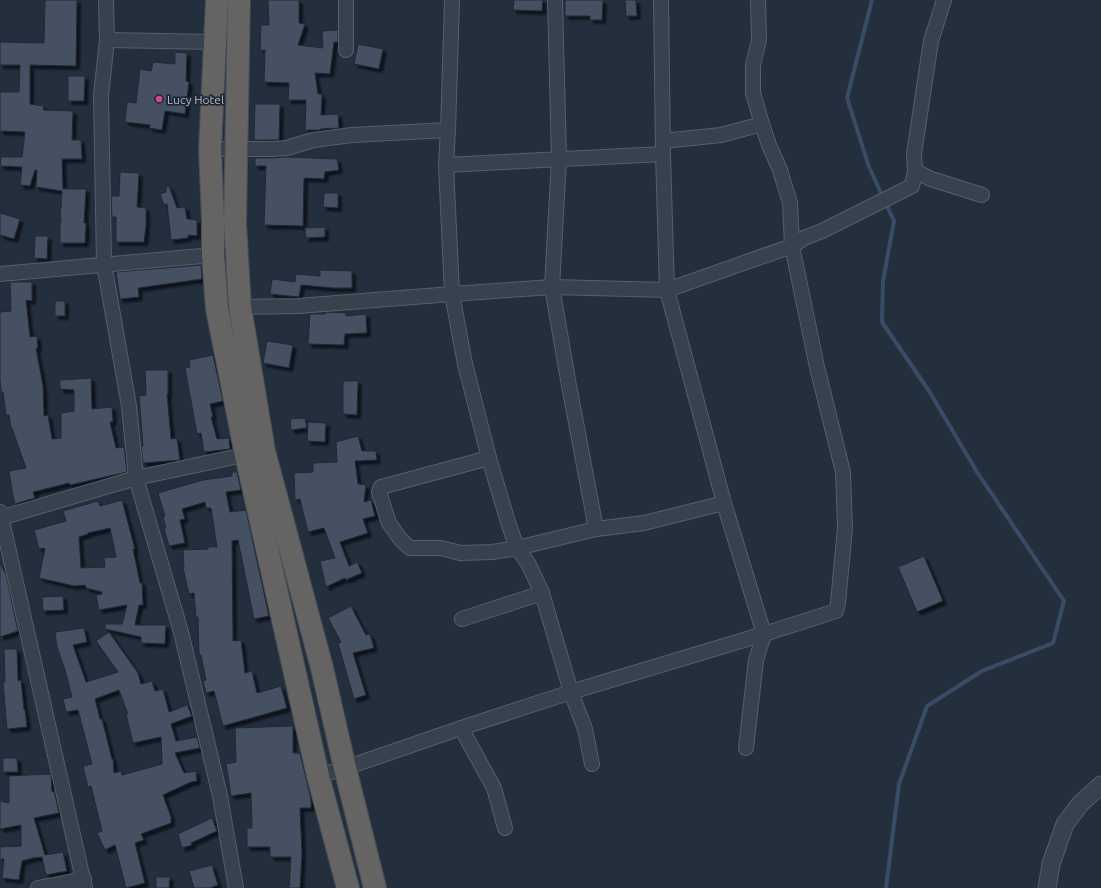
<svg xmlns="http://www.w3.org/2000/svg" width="1101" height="888" font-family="Ubuntu,sans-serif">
<defs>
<filter id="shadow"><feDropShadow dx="3.5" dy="3.5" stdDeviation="1" flood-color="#0009"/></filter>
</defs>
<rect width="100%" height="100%" fill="#242f3e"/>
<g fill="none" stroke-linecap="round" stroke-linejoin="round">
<!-- stream -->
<path stroke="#394c67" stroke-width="4" d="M872,0l-25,98 22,69 25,54 -11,60 -1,41 47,69 48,81 87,129 -11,42 -71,28 -55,35 -28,78 -13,104"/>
</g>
<!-- building -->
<g fill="#455162" stroke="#1f2835" fill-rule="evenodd" filter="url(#shadow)">
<path d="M45,0h32l-1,66 -46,-1v39l14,2 -1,4 30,1 -1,29h9l1,19h-20l1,30h23l-2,34h2l-1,20h-25v-21h1l-1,-13h1l1,-18 -26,-4 1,-17h-2l-5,16 -10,-1 2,-18 -22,-1 1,-9h21l3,-25 -25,-1v-39h19l1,-27h-20v-23l44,1z"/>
<path d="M268,0h31v23l6,1 -7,21 25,3 -1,-17 16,-1v12h-4l-4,32 -15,-1 3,21h4l-1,21 17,-1 1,14 -19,1v1h-15l1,-30h-18l1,-17 -25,-1 1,-32h-5l1,-25h8z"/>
<path d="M514,0h29l-1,11 -29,-1z"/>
<path d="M565,0h38l-1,20h-12v-4h-25z"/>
<path d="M625,0h11l1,16h-11z"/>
<path d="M358,44l25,5 -4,20 -25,-5z"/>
<path d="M175,52l12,1 -1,28 3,1 -4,32 -20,-3 -3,19 -13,-2 1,-3 -25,-3 2,-20 9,1 4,-34 11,2 2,-9 22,2z"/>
<path d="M68,76h17l-1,25h-16z"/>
<path d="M255,104h25l-1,36h-25z"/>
<path d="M271,158l15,-1 51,2 2,11 -14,2 -1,7 -20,-1 -1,48 -39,-1 2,-59h-11v-8z"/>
<path d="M120,172l19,1 -2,34 9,1v18l-2,16h-28v-25h-4l-1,-21h8z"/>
<path d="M169,186l8,22 8,-1 2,12 10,1v16l-9,-1v3l-17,2 -4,-36 -3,1 -4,-11 6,-2v-5z"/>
<path d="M324,193h14v15l-15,-1z"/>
<path d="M0,213l20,6 -6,20 -14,-4z"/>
<path d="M325,227v10l-19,1 -1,-10z"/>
<path d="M35,236h13l-1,23 -13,-1z"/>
<path d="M201,265l1,14 -64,9 1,9 -19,2 -4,-27z"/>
<path d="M320,270l32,1v17h-19l-32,-3 -2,12 -29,-3 2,-15 23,3 1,-8 24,2z"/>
<path d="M10,282h22v19l-6,-1 4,37 7,-1 1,12h-2l7,38 1,30 4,-1 4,24 9,-1v-25l13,-2v-21l-14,-1v-9l31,-2 1,31 20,-2 1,15h-3l6,26 8,-1 3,25 -57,13 -1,-2 -36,9 2,6 -20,6 -2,-8 -4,-25 17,-3 -14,-40h-1l-2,-13h-3l-3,-23h-2l-1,-13v-67l11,-1z"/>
<rect x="55" y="301" width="10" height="15"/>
<path d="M326,312l20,1v3l20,-2 1,19 -22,1 -1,11 -36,-1 2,-30h15z"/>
<path d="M267,341l26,4 -4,23 -26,-5z"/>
<path d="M213,355l10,46 -13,3 3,13h-2l6,22 12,-1 1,11 -26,3 -3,-19 -4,1 -12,-66 5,-1 -1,-7z"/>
<path d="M145,370h23v24h-1l4,45 6,-1 3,22 -37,3 -2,-17h2l-4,-50 7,-1z"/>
<path d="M343,381h15l-1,34 -14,-1z"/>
<path d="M305,418l2,10 -16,2 -1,-11z"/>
<path d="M308,422l18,1 -1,19 -18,-1z"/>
<path d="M358,436l4,15h14l1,9 -22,1 3,23 8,1 -2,17 7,-2 4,16 -12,3 5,14 -28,9 9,24 8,-4 5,11 -16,7 -1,-2 -19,9 -6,-26 15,-3 -11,-30 -16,4 -8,-33 -5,1 -1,-27 19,-1v-9l24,-1 -1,-20z"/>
<path d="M232,472h5l4,18 -15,2 4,20 16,-2 23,106 -15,3 -16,-79 -6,1 1,100 8,-1 4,33 7,-2 5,22 24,-7 6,22 -64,18 -9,-35 -8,2 -3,-12 3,-1 -5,-25h-2l-1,-38h-2l-2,-24 -5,1 -6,-26h1l-1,-18 25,-1v-2h9l-6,-39h-5l-1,-6 -23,7 3,10 -5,1 5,23 -16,3 -5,-18h2l-3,-11 2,-1 -7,-23 45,-13 29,-4z"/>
<path d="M122,500l13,49h-2l7,34h2l1,22h-4l-4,20h31l-1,19 -24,-1v-6l-36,-8v-5h17l5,-19 -28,5 -3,-15 6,-1v-2l-16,-4 -1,-3 -11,1 -35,-8 6,-30 -6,1 -5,-19 32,-9 -3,-10 35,-10 2,5zM110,528l6,29 -12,1 1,9 -24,1 -2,-31 9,-3v-1z"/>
<path d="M924,556l19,45 -26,11 -19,-45z"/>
<path d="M0,563l6,12 12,56 -18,6z"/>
<path d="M63,596l1,14 -21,1 -1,-14z"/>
<path d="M351,606l15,29 4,-1 4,14 -21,5 13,42 -12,4 -16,-56 3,-1 -13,-24z"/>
<path d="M84,628l3,14 -14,3 13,37 32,-10 -22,-31 13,-9 29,41 3,11 11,-3 3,10 8,-2 6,23 18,-7 5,11 -21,8 5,17 21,-4 3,11 -25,5 9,20 12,-2 1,10 -6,1 -28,13 8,22v6l-30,11 3,6 -9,3 10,40 -19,5 -11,-43 -10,5 -8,-17 5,-2 -11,-45 -3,1 -5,-21 9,-2 -14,-54 -12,2 -3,-13 9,-2 -7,-27 -8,-23 -2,-15zM119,690l9,24h-2l7,29 28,-6 1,27 -40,11 -1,-4 -7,2 -1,-14h-1l-10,-40h-2l-5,-20z"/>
<path d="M4,649h13l1,32 3,-1 3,30h1l2,17 -20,2 -4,-47h2z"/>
<path d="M293,726v27h7l11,46v9h-11l2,46 -2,34h-11l2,-31h-21v-10h-23v-19h5l-1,-35 -20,3 -5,-32 10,-2 -1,-34z"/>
<path d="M3,758h14l1,14h-15z"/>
<path d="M51,774l1,18 2,-1 5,22 -25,5 11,37 18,-3 4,19 -21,4 -4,-18 -9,1 -11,3 -3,19 -17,-2 2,-19h-4v-12l21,-1v-21l-21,4v-28l9,2v-27z"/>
<path d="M212,818l5,13 -26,12 1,2 -10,3 -4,-14z"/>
<path d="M212,865l6,20 -8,3h-16l-5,-17z"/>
<path d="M156,877h14l-1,11h-13z"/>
</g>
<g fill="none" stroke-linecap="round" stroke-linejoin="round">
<!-- minor casing -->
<g stroke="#565f6c" stroke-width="16">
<g id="minor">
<path d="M106,0l1,40 -6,56 3,168 25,142 7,72 45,154 39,164 16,92"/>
<path d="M346,0v50"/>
<path d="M452,0l-4,130 -2,35 6,129 13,70 24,94 19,64 9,26 11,15 14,30 29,99 14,37 7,35"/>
<path d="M555,0l4,159 -7,128 16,93 28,149"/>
<path d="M661,0l2,154 4,136 57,213 40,131 -8,26 -10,88"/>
<path d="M107,40l108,2"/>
<path d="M663,141l58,-6 41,-11"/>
<path d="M210,149h61l16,-1 26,-8 39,-5 96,-5"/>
<path d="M446,165l217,-11"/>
<path d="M915,171l16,8 51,16"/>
<path d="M0,274l213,-19h24"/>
<path d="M232,307l66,-1 154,-12 100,-7 115,3 125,-44 12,-8 18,-7 90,-45 3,-15 -1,-17 17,-113 13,-41"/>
<path d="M489,458l-108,29 -2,5 10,31 12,17 9,8h31l19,5 32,-1 25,-4 79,-19 48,-6 80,-20"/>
<path d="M0,512l85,376"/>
<path d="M0,518l136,-40 117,-25"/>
<path d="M462,619l80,-26"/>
<path d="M461,728l33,60 11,40"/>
<path d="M318,776l27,-8 116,-40 110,-36 193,-58 72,-23 2,-8 7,-75 -2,-56 -26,-105 -25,-121 -2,-43 -10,-33 -11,-25 -7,-21 -9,-31v-28l6,-25 -1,-40"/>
<path d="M38,888l46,-9"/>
</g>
</g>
<!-- tertiary casing -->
<g stroke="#565f6c" stroke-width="19">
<path id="tertiary" d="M1047,888l4,-24 14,-40 16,-21 20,-18"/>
</g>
<!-- trunk casing -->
<g stroke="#434c59" stroke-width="24">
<g id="trunk">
<path d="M217,0l-7,149 3,72v34l4,54 29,146 72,321 30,112"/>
<path d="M239,0l-4,223 5,84 24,144 58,217 23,100 30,120"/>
</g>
</g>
<!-- minor -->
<use href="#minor" stroke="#38414e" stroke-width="14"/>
<!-- tertiary -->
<use href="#tertiary" stroke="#38414e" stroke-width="17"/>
<!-- trunk -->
<use href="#trunk" stroke="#656462" stroke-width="22"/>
</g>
<!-- markers -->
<circle fill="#d1479c" stroke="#1d2633" stroke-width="1.5" cx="159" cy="99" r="4"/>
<g text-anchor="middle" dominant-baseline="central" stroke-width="3.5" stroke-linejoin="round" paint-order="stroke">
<!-- poi labels -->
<g font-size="12" fill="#b4bcc9" stroke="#1d2633" text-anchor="start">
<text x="167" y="99">Lucy Hotel</text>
</g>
</g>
</svg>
